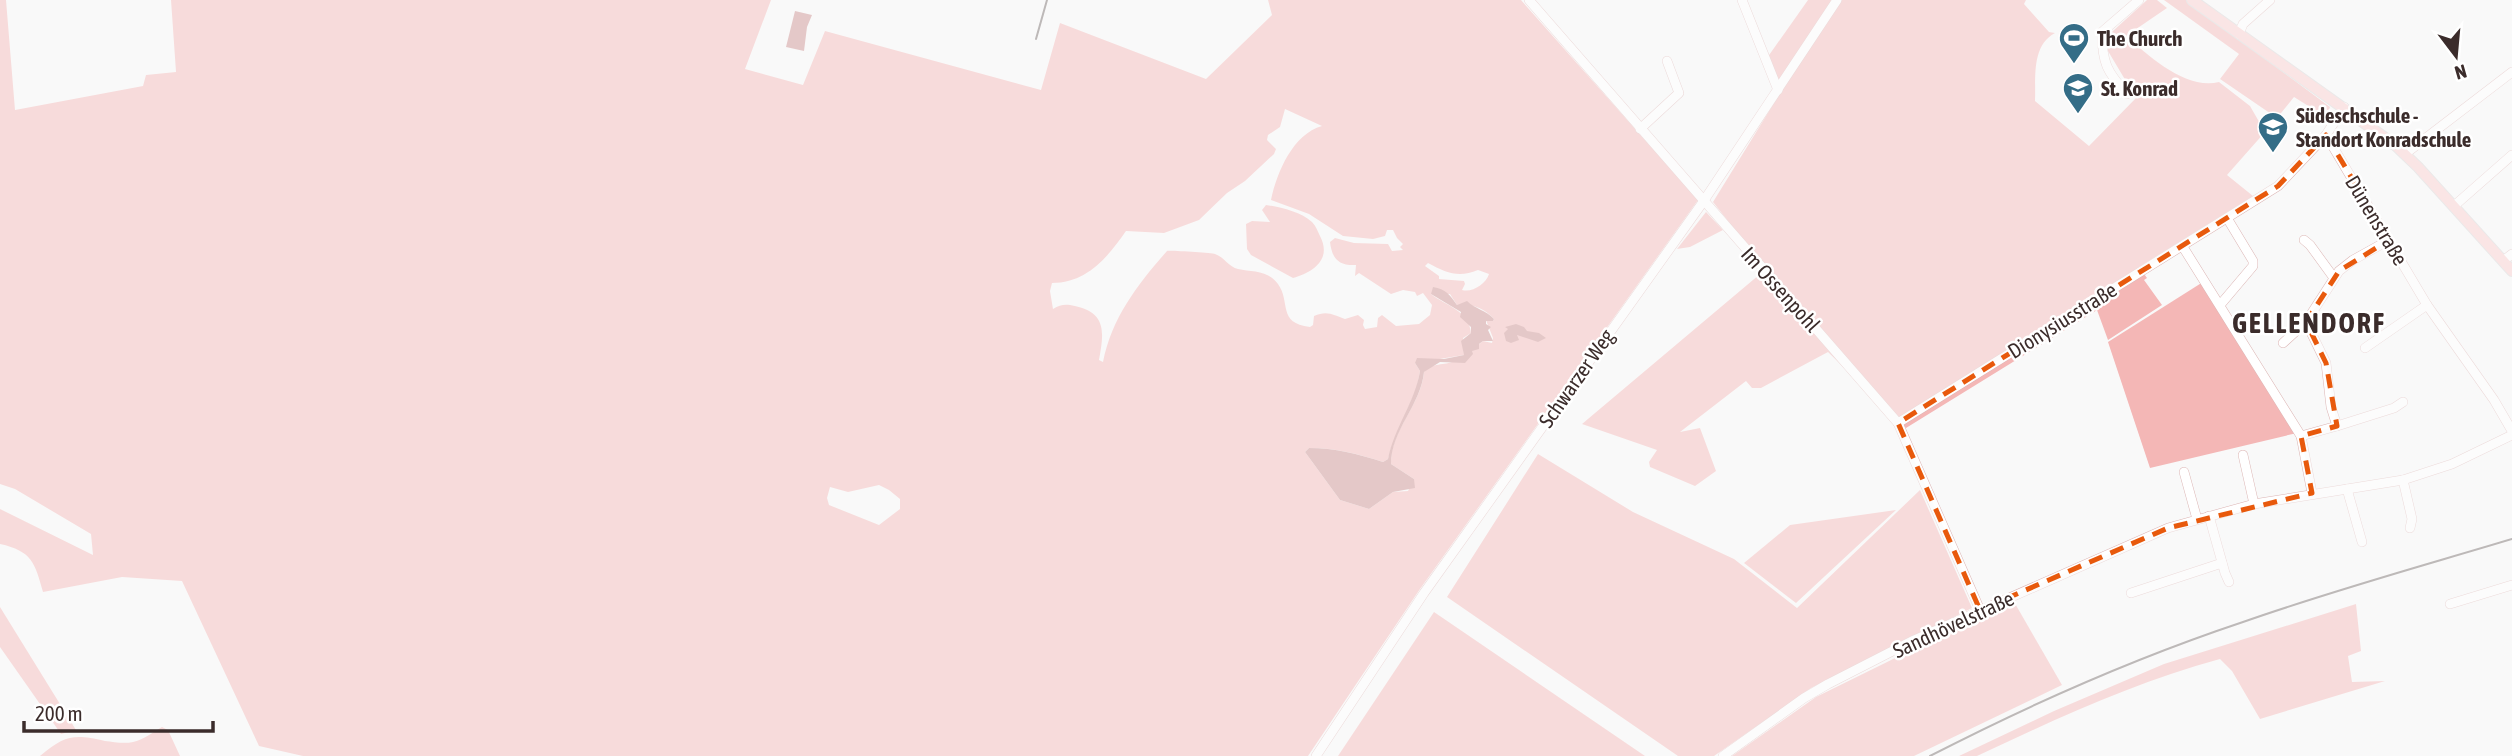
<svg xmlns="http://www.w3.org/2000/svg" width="2512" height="756" font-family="'Asap Condensed',sans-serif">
<rect width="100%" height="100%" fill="#f9f9f9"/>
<!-- green -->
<g fill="#f4b7b6" fill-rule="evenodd">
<path d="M0,0h6l9,110 128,-24 3,-11 30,-3 -5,-72h600l-26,69 58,16 22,-54 216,59 19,-67 146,56 66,-64 -4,-15h253l177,200 -278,389 -112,167h-1005l-44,-10 -77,-165 -60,-4 -79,15c-8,-29 -11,-41 -43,-48v-35l93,46 -2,-21 -76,-45 -15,-5zM1285,109l37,17c-29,8 -45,46 -51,74l38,14 34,22 30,3 12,-3 2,-6h6l4,8 6,6 -3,3 3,3 -11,1 -4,-7 -34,-1 -19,-5 -5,4c2,17 9,24 26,23l-1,11 4,-3 32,21 12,-4 12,2 2,4 6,-3 9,12 -2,10 -11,9 -23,2 -14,-11 -4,3 -1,9 -12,2 -2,-4 1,-5 -6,-5 -13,4c-11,-4 -18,-9 -31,-3l-1,9 -3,2c-33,-4 -19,-25 -32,-43 -10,-14 -26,-12 -40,-15 -9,-2 -14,-12 -23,-15 -3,-1 -46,-4 -48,-3 -29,33 -55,66 -64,111l-4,-2c5,-27 8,-47 -24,-54 -9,-2 -14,-2 -22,3l-3,-18 2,-8c35,0 56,-26 74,-52l38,2 35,-13 28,-27 18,-12 29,-27 2,-5 -9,-9 1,-5 12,-8zM1428,263c18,10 31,15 50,7l11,4c-3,10 -17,19 -27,16l3,-6 -1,-3 -25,-2v-3l-14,-10zM1431,294h19l7,11c15,-1 27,3 37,14l-1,2 -7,-1 7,18 -1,5 -9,-2c-9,7 -17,16 -28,20 -12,5 -22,1 -31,11 -3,34 -34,58 -33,92l23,15 -6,12 -15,1 -24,17 -29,-9 -35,-48 4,-4c27,0 49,6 74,14l5,-3 3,-11 26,-61 3,-16 -5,-8 49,-8 -1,-17 8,-5c-2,-23 -25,-27 -40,-39zM879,485l10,5 11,9v10l-21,16 -50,-20 -2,-7 3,-11 18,5z"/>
<path d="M1808,0h218l-2,4 25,28 6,1c-24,13 -19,45 -20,68l54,45 47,-48 -34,-57 45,-41h10l10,8 -41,28c24,21 60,54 93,46l31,24 15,26 -38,43 26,21 -114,71 8,11 -3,2 18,25 -54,35 -11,-30 -191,118 -78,-76 -67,36h-9l-6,-7 -66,51 20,-4 16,43 -21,15 -45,-19 -1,-5 8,-12 -75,-26 184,-155 -53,-67 68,-110 -14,-34z"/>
<path d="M2164,0h22l144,107 -4,10 -32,-20 -17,21 -57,-39 19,-25z"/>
<path d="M1266,205c14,2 35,7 46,17 4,4 6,10 8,14 12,23 -6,36 -27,42l-42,-23 -4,-6 -1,-25 6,-3 18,1 -8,-12z"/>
<path d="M1706,212l17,18 -33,17 -13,2z"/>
<path d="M2203,282l94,151 -147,35 -42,-126z"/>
<path d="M1538,454l95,58 101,47 63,49 123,-118 52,118 -161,80 -97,68h-36l-231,-159z"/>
<path d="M1896,510l-100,93 -52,-40 46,-38z"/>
<path d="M2013,600l49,85 -148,71h-182l84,-59z"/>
<path d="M2356,604l5,47 -13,5 4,26 33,-1 -125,38 -28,-48 -12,-12c-85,23 -164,60 -243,97h-18l95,-45 110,-47z"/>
<path d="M0,607l76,123 -15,4 -61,-87z"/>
<path d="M1434,612l211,144h-307z"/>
<path d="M162,727l6,3 12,26h-140c25,-21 34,-22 65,-15 9,1 19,3 28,1 10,-2 20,-10 29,-15z"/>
</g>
<!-- water -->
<g fill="#cb8d8d">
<path d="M795,11l17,4 -5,12 -3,24 -18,-4z"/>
<path d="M1433,287c13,2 17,8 24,18l10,-4c8,8 19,9 27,18l-1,2h-7v3l5,3 -3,3 5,11h-10l-4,3v5l-7,2 1,3 -8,9 -25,-1 -16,10c-3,33 -33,58 -33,92l23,15 1,9 -22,4 -24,17 -29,-9 -35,-48 4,-4c26,0 49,6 74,14l5,-3c6,-31 27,-57 32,-88l-5,-8 2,-5 27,1 20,-4 -3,-14 10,-8v-6l-11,-10 1,-5 -30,-18z"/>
<path d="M1516,324l8,3 3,4 12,2 7,5 -8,4 -21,-7 2,5 -8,3 -5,-2 -2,-8 4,-4 -3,-2z"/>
</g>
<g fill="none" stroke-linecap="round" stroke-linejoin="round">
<!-- minor casing -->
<g stroke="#dcb5b4" stroke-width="10">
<g id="minor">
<path d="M1529,0l369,423 82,187"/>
<path d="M1742,0l36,90"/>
<path d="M2239,34l4,-10 27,-24"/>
<path d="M2127,94c-20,-22 -25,-31 -25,-62l37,-32"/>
<path d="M1640,129l39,-36 -12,-32"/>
<path d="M2326,135l101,170 67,95 18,31"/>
<path d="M2405,154l107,-82"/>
<path d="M2454,206l58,-51"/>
<path d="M2304,240l6,5 24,33"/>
<path d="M2183,247l118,189 11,57"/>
<path d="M2503,261l9,-7"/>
<path d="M2220,305l33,-39v-5l-26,-43"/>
<path d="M2283,343l23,-21"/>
<path d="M2365,348l62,-43"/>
<path d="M1898,423l380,-237 48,-51 18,-28"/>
<path d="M2337,426l57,-18 9,-6"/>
<path d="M2301,436l36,-10 -6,-19 -5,-44 -20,-41 33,-51 14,-11 36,-20"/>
<path d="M2243,455l11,49"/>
<path d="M2184,472l13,47"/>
<path d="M2403,480l9,39 -2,9"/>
<path d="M2347,489l15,53"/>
<path d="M2209,516l16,57 4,9"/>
<path d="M2131,593l91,-30"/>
<path d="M2450,604l62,-19"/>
<path d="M1316,756l108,-163 279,-391 134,-202"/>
<path d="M1723,756l81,-58 24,-14 86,-44 254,-112 86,-24 149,-24 49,-16 60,-29"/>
</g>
</g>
<!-- major casing -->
<g stroke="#d8d5d5" stroke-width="12">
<path id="major" d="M2192,0l203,145 23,22 94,104"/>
</g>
<!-- minor -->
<use href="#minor" stroke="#fff" stroke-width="9"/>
<!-- major -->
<use href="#major" stroke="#fbcccc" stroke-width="10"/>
<!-- rail -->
<g stroke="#746a69" stroke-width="2">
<path d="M1036,39l11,-39"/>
<path d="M1930,756c101,-52 205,-98 313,-134 88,-31 179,-56 269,-83"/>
</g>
</g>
<!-- marked area -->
<path d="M0 0H2512V756H0ZM2326,135l63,105 -50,31 -33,51 20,41 11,63 -36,10 11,57 -144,35 -188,82 -82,-187 380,-237z" fill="#f9f9f9" fill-opacity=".55" fill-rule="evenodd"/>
<path fill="none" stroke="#e8590c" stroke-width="5" stroke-dasharray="14 9" stroke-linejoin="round" d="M2326,135l63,105 -50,31 -33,51 20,41 11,63 -36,10 11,57 -144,35 -188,82 -82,-187 380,-237z"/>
<!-- icons -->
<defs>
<g id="stadium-pin" transform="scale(1.575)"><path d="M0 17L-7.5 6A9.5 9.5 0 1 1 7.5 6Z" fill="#346d87" stroke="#fff"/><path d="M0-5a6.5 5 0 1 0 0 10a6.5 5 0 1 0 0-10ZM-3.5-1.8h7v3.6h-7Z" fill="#fff"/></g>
<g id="school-pin" transform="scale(1.575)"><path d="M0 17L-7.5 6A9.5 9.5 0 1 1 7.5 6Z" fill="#346d87" stroke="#fff"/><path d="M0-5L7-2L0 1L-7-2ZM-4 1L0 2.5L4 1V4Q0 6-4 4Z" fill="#fff"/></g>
</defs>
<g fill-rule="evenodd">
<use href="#stadium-pin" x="2074" y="38"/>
<use href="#school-pin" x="2078" y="88"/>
<use href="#school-pin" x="2273" y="127"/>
</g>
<g text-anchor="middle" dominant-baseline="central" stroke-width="5" stroke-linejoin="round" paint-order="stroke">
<!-- poi labels -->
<g font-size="21" font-weight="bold" fill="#3b2c2b" stroke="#fff" text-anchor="start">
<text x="2097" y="38">The Church</text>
<text x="2101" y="88">St. Konrad</text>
<text x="2296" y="115">Südeschschule -<tspan x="2296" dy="24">Standort Konradschule</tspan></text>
</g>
<!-- street labels -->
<g font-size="21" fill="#3b2c2b" stroke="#fff">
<text transform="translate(2377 220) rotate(59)">Dünenstraße</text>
<text transform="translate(1781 289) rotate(48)">Im Ossenpohl</text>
<text transform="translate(2062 320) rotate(-32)">Dionysiusstraße</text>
<text transform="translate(1576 378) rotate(-55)">Schwarzer Weg</text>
<text transform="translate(1953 624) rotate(-25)">Sandhövelstraße</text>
</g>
<!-- district labels -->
<g font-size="28" font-weight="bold" letter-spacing="2" fill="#3b2c2b" stroke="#fff">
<text x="2309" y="323">GELLENDORF</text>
</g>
</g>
<!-- north arrow -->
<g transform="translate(2456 56) rotate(164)" stroke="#ffffff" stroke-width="5" paint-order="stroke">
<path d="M0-5L12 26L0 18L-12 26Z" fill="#3b2c2b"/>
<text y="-10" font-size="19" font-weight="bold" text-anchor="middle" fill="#3b2c2b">N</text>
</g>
<!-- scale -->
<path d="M24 721v10h189v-10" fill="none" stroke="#3b2c2b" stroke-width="3.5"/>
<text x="35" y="721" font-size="21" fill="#3b2c2b" stroke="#ffffff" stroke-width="5" paint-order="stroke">200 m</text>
</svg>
